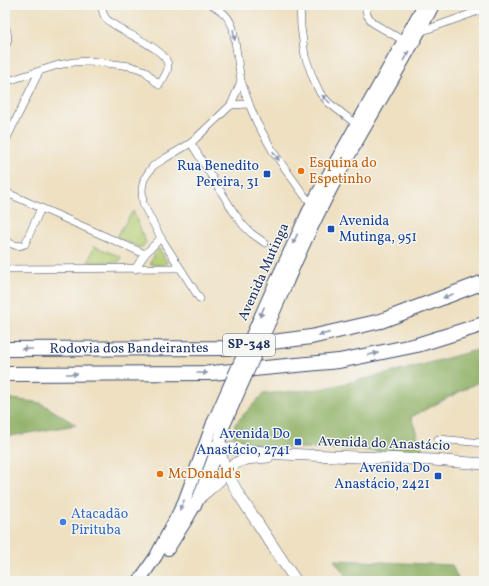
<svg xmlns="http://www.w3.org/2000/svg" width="489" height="586" font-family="Vollkorn,serif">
<rect width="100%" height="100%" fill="#f6f6f2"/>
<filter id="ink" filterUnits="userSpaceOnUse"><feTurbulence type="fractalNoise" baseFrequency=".025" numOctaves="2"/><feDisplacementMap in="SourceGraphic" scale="8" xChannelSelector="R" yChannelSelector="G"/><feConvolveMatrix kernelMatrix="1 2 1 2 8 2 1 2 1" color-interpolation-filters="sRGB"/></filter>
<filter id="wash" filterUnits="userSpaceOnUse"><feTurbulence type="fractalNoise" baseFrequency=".012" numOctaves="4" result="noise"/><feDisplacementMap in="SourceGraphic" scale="16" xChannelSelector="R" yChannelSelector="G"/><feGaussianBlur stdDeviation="0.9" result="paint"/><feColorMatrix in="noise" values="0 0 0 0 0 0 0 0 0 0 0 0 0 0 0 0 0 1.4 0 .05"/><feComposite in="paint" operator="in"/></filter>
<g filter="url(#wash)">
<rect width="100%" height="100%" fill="#eee0c1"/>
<!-- green -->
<g fill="#b4cd73" stroke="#687e68">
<path d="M133,211l13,31 -5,6 -25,-11z"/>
<path d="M94,246l27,11 -2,5h-31z"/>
<path d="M158,249h2l7,14 -3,2h-12l-2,-2z"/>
</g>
<!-- forest -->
<g fill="#8fb065" stroke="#557062">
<path d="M484,348v31l-73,38 13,38 -79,-6 -47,-1 -37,-3 -22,-3 -7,-7 3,-11 28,-30 58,-5 86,-20z"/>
<path d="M5,398l36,5 35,22 -71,12z"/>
<path d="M334,560l118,5 7,16h-109z"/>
</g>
</g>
<g filter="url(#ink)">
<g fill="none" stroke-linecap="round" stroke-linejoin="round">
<!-- street casing -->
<g stroke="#3b4a6d" stroke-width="8">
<g id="street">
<path d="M212,5c11,7 16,10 21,23l8,53 8,23 8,19 17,30 30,42 10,11"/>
<path d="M300,5l1,22 4,29 8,22 7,15 9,10 27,21v3"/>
<path d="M365,5l2,10 6,8 31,18 1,-1"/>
<path d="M5,26c3,7 5,14 0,20"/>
<path d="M420,32l64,-23"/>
<path d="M5,82l53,-17 16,-3 16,-1 40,5 10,3 5,2 14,14c4,-6 9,-12 9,-19 0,-19 -52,-34 -63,-49 -2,-3 -3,-8 -3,-12"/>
<path d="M231,105l18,-1"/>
<path d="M5,142l34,-70"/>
<path d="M191,143l42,68 10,14 8,8 14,10"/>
<path d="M5,192l140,62"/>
<path d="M5,241c7,3 13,7 20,3l16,-36"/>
<path d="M5,269l174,-1"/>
<path d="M135,269l10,-15 16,-16"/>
<path d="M200,299l-39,-61 -18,-34 -1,-15 2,-10 9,-13 11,-7 27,-16 40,-38 10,-24"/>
<path d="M438,439l46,4"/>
</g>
</g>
<!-- secondary casing -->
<g stroke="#3b4a6d" stroke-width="12">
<g id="secondary">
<path d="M209,447h9l64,7 151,6 51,4"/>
<path d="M218,447l9,26 12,22 57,86"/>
<path d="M199,498c9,-7 18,-15 26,-23 4,-4 7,-9 11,-12 9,-5 22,-5 32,-6"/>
</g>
</g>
<!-- primary casing -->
<g stroke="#3b4a6d" stroke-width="14">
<g id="primary">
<path d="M278,277l34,-73 112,-199"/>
<path d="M287,282c16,-38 34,-75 54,-112 30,-56 64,-109 92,-165"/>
<path d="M168,549l20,-32 11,-19 19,-51 6,-22"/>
<path d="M139,581l17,-25 21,-40 7,-14 29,-79"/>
</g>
</g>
<!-- highway casing -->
<g stroke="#3b4a6d" stroke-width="16">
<g id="highway">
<path id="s1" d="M5,349l221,-1 85,-11 70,-16 103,-39"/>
<path d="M5,374l206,-1 128,-12 78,-16 67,-21"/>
</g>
</g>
<!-- street -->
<use href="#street" stroke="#fff" stroke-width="7"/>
<!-- secondary -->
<use href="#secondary" stroke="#fff" stroke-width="11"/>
<!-- primary -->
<use href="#primary" stroke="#fff" stroke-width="12"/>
<!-- highway -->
<use href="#highway" stroke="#fff" stroke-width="14"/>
<!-- primary-bridge casing -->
<g stroke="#3b4a6d" stroke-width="14" stroke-linecap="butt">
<g id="primary-bridge">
<path d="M213,423l65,-146"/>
<path d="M224,425l63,-143"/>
</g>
</g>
<!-- primary-bridge -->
<use href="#primary-bridge" stroke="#fff" stroke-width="12"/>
</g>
<!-- one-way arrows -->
<defs><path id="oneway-solid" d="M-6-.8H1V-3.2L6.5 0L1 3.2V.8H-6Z"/></defs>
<g fill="#8d97ae">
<use href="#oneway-solid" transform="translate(234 35) rotate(81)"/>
<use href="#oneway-solid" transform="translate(406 56) rotate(-60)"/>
<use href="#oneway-solid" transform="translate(326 99) rotate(-135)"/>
<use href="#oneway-solid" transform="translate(276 156) rotate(56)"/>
<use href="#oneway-solid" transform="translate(295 239) rotate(116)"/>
<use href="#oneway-solid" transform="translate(448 296) rotate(159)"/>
<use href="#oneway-solid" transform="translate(262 312) rotate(114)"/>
<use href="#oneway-solid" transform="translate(324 334) rotate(167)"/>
<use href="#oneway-solid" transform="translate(27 349) rotate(180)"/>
<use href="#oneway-solid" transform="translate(373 354) rotate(-12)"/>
<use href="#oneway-solid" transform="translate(202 373)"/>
<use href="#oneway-solid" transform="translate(72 374)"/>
<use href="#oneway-solid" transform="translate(182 505) rotate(114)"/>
</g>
</g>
<!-- markers -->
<g fill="#e8710a" stroke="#f6f6f2" stroke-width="1.5">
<circle cx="301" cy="171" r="4"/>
<circle cx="160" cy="474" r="4"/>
</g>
<g fill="#1a4fb4" stroke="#f6f6f2" stroke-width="1.5">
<rect x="263" y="170" width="8" height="8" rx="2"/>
<rect x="327" y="225" width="8" height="8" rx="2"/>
<rect x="294" y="438" width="8" height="8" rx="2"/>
<rect x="434" y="472" width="8" height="8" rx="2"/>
</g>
<circle fill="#3f7fe0" stroke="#f6f6f2" stroke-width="1.5" cx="63" cy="522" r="4"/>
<g text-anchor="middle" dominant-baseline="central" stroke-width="3" stroke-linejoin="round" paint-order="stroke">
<!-- shield labels -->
<rect fill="#f6f6f2" stroke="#5d6b8a" stroke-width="1" x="223" y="334" width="52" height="22" rx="3"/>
<g font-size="13" font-weight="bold" fill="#1b2f5e">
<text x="249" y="345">SP-348</text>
</g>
<!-- food labels -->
<g font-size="14" fill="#c56008" stroke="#f6f6f2" text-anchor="start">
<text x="309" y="163">Esquina do<tspan x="309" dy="16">Espetinho</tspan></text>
<text x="168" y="474">McDonald's</text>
</g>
<!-- transit labels -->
<g font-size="14" fill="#164399" stroke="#f6f6f2" text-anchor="end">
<text x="259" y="166">Rua Benedito<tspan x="259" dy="16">Pereira, 31</tspan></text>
<text x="339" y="221" text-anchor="start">Avenida<tspan x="339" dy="16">Mutinga, 951</tspan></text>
<text x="290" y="434">Avenida Do<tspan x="290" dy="16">Anastácio, 2741</tspan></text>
<text x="430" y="468">Avenida Do<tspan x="430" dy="16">Anastácio, 2421</tspan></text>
</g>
<!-- street labels -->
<g font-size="14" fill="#1b2f5e" stroke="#f6f6f2">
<text transform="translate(264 272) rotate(-66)">Avenida Mutinga</text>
<text stroke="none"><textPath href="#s1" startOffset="124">Rodovia dos Bandeirantes</textPath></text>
<text transform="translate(384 444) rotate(2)">Avenida do Anastácio</text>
</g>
<!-- shop labels -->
<g font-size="14" fill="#366cbe" stroke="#f6f6f2" text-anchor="start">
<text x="71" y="514">Atacadão<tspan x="71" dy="16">Pirituba</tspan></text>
</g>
</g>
<!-- margin -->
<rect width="489" height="586" fill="none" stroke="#f6f6f2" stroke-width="20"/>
</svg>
